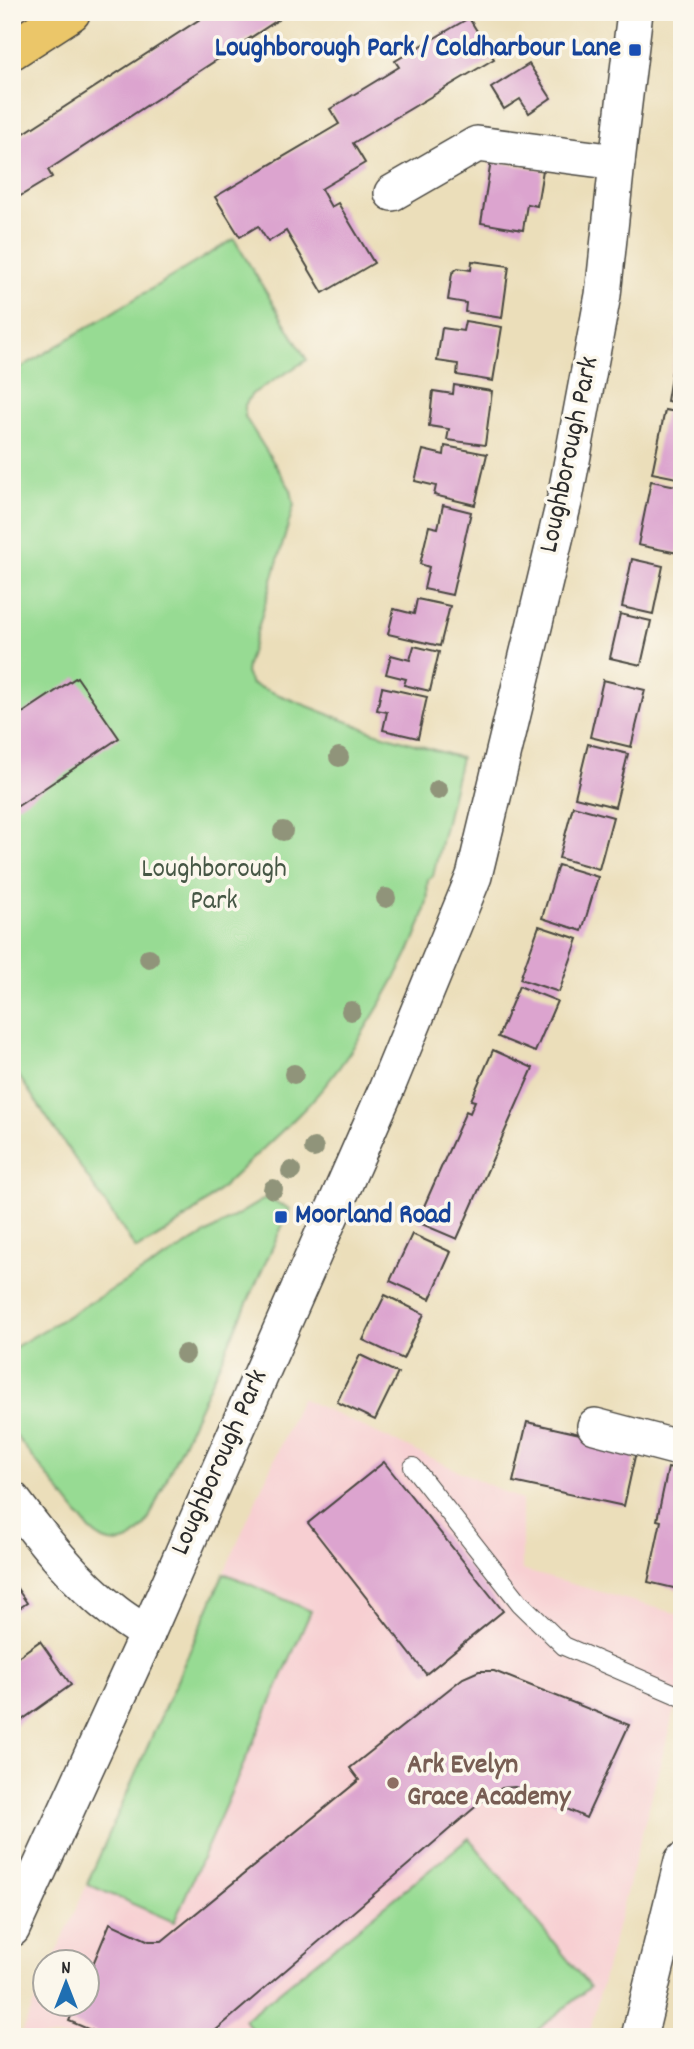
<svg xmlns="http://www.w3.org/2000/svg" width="694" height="2049" font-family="Dekko,sans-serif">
<rect width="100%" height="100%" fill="#fbf7ec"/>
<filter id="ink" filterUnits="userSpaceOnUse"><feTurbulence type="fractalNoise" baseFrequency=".0143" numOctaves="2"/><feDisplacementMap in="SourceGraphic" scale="14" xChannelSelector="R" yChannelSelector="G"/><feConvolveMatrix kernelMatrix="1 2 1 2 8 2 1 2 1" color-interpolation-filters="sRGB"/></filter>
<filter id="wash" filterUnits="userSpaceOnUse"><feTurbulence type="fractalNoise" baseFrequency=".00686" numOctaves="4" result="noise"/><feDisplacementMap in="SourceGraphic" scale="28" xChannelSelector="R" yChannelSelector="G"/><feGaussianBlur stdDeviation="1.57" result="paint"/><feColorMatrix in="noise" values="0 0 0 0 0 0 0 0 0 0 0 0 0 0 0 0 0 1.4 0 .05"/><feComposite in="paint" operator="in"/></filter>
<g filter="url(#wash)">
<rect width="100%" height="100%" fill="#ebdeba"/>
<!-- built -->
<path fill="#f7cfd2" d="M301,1398l221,102v70l160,45v67l-94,355h-568l25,-59 1,26h42v-42l-35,-1z"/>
<!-- green -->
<g fill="#97db93" stroke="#61835f" stroke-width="2">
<path d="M234,239l73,121 -55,34 -7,11v12l46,73 3,15 -47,161 -1,7 5,11 123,48 87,26 -28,118 -5,4c-2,9 1,15 -1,21 -7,34 -26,67 -43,97 -23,38 -46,76 -77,108 -17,18 -36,35 -54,52 -36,35 -71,69 -117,91l-124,-183v-693z"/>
<path d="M266,1198l24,11 -141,309c-13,26 -37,34 -59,12l-78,-99v-82z"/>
<path d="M224,1573l87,38 -137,311 -87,-38z"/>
<path d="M469,1838l121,149 -61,50h-271l-14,-17z"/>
</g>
<g id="blocks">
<!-- building -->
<g fill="#dca4cf">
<path d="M211,12h79l-242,158 4,7 -40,24v-60z"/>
<path d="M469,18l25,41 -141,84 12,20 -44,26 10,18 7,-4 36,60 -51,30 -37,-62 -18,11 -10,-16 -18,11 -25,-40 124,-73 -9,-15 69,-42 -4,-6z"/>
<path d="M529,64l22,34 -22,15 -9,-14 -16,10 -13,-21z"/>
<path d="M491,161l52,9 -6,36 -10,-2 -4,26 -42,-7z"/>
<path d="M472,261l37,5 -7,52 -37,-6 1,-9 -18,-3 4,-27 6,-5 13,2z"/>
<path d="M465,321l37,6 -9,54 -36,-6 1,-11 -21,-3 5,-33 21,3z"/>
<path d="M677,340h5v64l-15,-3z"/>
<path d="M454,385l38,6 -7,54 -38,-5 2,-11 -20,-3 4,-35 20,3z"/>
<path d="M665,410l17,3v66l-30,-6z"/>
<path d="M445,446l42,8 -12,51 -41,-10 2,-9 -21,-5 8,-31 21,5z"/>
<path d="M651,481l31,6v50l-4,16 -40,-8z"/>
<path d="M443,505l28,7 -19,83 -28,-6 5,-22 -9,-3 9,-38 9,2z"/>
<path d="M632,559l31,7 -10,48 -31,-7z"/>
<path d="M417,599l33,7 -10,40 -52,-12 6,-25 20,5z"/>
<path d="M620,614l31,7 -10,44 -31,-7z"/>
<path d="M414,646l25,6 -9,39 -26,-6 2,-6 -20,-5 5,-19 19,5z"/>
<path d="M77,677l42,61 -101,68 -6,-8v-78z"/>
<path d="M603,680l42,10 -14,57 -41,-10z"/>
<path d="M382,687l45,10 -9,41 -35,-8 4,-18 -10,-2z"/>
<path d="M588,744l40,10 -13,53 -40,-10z"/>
<path d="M573,806l40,11 -14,52 -40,-11z"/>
<path d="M558,865l40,12 -16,54 -40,-13z"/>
<path d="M539,926l39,13 -19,53 -39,-13z"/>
<path d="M519,986l38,15 -22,51 -37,-15z"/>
<path d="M493,1050l40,18 -76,171 -40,-17 49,-111 4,2 5,-12 -4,-1z"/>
<path d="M412,1234l39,18 -21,47 -40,-18z"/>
<path d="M385,1295l39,19 -21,45 -40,-19z"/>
<path d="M360,1355l38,18 -23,47 -38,-18z"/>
<path d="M527,1422l110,25 -13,59 -111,-24z"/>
<path d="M384,1462l119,149 -77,63 -118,-151z"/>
<path d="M668,1468l14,3v119l-34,-8 13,-61 -4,-1z"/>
<path d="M12,1581l15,22 -15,10z"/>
<path d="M40,1641l31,44 -59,42v-66z"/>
<path d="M479,1671h15l135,54 -43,93 -53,-25 -18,-6 -13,1 -14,8 -280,241h-101l-38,-16 7,-17h12v-28l22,-53 39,18h13l197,-161 -9,-12 113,-90z"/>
</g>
</g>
</g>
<g filter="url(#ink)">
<use href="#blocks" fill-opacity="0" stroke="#484640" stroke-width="2"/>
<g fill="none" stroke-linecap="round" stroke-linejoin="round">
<!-- service casing -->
<g stroke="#484640" stroke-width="20">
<path id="service" d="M413,1467l107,136 44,43 118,51"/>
</g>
<!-- minor casing -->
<g stroke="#484640" stroke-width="38">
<g id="minor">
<path d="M392,193l85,-49 140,18"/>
<path d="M595,1426l87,23"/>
<path d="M12,1499c30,40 64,83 103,113 10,8 22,15 32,22"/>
<path d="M12,1929l135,-295 239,-544 88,-214 91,-378 38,-203 14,-133 18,-150"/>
<path d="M639,2037l43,-176"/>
</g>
</g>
<!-- primary casing -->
<g stroke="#484640" stroke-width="41">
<path id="primary" d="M12,50l59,-38"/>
</g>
<!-- service -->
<use href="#service" stroke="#fff" stroke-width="18"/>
<!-- minor -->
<use href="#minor" stroke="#fff" stroke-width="35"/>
<!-- primary -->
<use href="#primary" stroke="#ebc669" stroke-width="38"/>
</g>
<!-- trees -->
<g fill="#90947a">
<circle cx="339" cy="757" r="10"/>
<circle cx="438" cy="790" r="10"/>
<circle cx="283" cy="831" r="10"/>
<circle cx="386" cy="898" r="10"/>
<circle cx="149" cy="958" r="10"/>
<circle cx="351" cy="1011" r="10"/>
<circle cx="294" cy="1074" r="10"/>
<circle cx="314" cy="1148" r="10"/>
<circle cx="291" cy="1171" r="10"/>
<circle cx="273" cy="1189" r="10"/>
<circle cx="185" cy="1354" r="10"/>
</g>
</g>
<!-- markers -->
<g fill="#1a4fb4" stroke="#fbf7ec" stroke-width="2.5">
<rect x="628" y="43" width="14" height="14" rx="3.5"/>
<rect x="274" y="1210" width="14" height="14" rx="3.5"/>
</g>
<circle fill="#8d6e63" stroke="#fbf7ec" stroke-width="2.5" cx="393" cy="1783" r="7"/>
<g text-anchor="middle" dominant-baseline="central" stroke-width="7" stroke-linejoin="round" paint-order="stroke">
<!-- transit labels -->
<g font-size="28" font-weight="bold" fill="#164399" stroke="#fbf7ec" text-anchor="end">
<text x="621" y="50">Loughborough Park / Coldharbour Lane</text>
<text x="295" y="1217" text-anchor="start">Moorland Road</text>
</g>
<!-- street labels -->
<g font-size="28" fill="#2b2b2b" stroke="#fbf7ec">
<text transform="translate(571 455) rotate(-78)">Loughborough Park</text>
<text transform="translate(221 1463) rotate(-66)">Loughborough Park</text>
</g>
<!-- park labels -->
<g font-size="28" fill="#465745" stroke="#fbf7ec">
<text x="214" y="871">Loughborough<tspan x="214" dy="32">Park</tspan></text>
</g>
<!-- education labels -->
<g font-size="28" font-weight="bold" fill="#785e54" stroke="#fbf7ec" text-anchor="start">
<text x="407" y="1767">Ark Evelyn<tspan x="407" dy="32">Grace Academy</tspan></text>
</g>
</g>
<!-- margin -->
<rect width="694" height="2049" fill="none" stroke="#fbf7ec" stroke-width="42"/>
<!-- north arrow -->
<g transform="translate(66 1983)"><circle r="33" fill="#fbf7ec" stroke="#a8a59f" stroke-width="2"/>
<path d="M0-5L12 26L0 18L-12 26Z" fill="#1f6fb2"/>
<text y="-10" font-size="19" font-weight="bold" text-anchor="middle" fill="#2b2b2b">N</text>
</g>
</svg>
